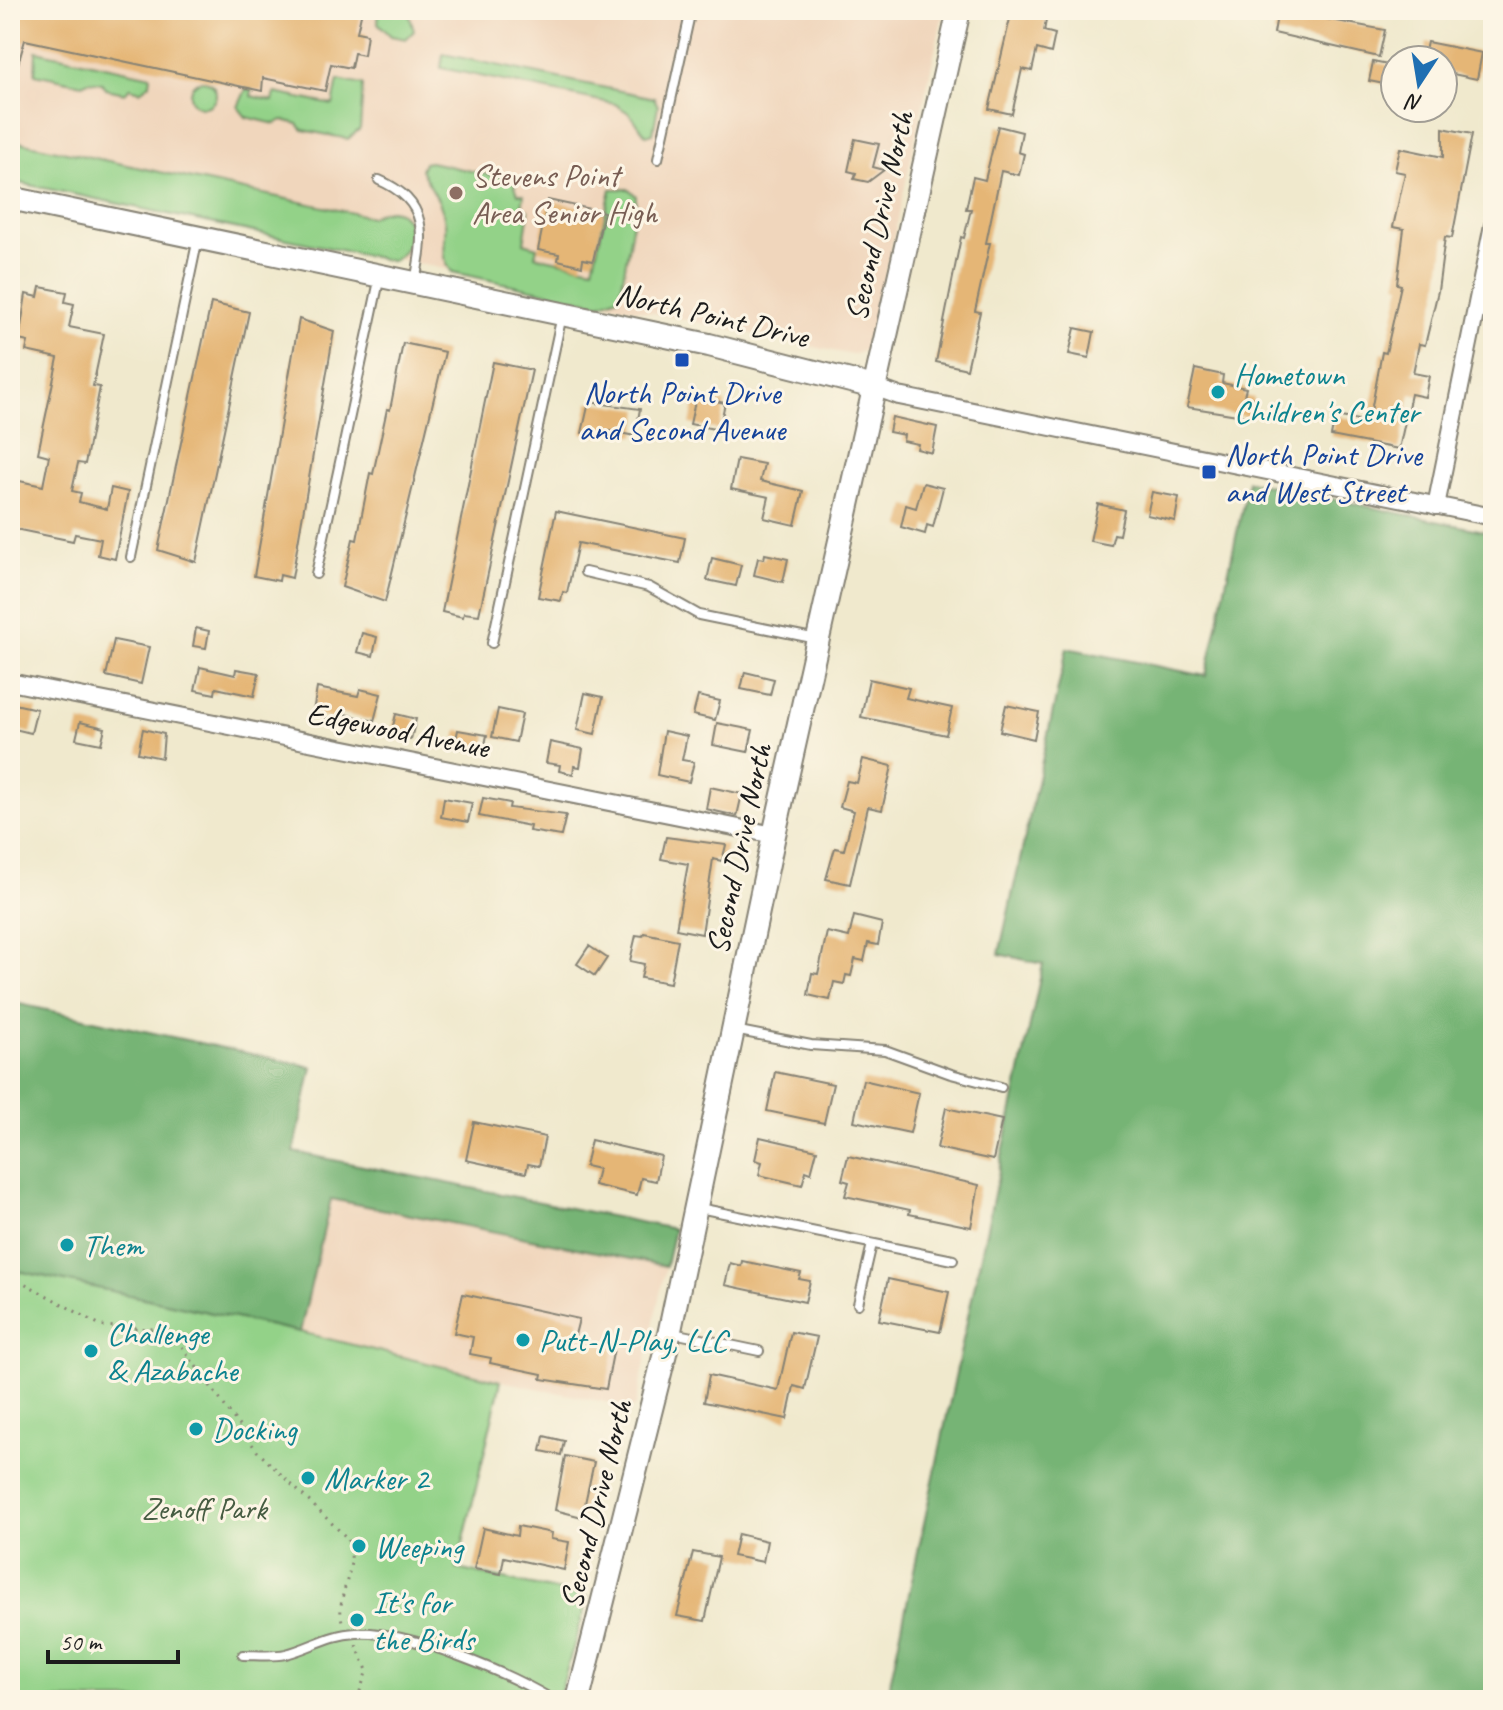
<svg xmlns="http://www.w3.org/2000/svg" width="1503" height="1710" font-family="Caveat,sans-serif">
<rect width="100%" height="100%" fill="#fcf5e5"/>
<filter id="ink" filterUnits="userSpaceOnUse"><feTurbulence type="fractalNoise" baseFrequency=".0125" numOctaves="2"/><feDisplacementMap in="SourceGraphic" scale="16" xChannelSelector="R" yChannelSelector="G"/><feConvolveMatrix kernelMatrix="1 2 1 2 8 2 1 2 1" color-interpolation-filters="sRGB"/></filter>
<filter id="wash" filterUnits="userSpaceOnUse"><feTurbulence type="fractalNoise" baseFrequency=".006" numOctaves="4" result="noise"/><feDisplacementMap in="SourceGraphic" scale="32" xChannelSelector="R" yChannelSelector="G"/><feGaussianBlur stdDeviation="1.8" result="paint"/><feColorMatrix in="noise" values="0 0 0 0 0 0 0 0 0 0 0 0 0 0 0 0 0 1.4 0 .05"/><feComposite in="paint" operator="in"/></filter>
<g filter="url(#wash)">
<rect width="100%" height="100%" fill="#f0e9cd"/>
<!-- built -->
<g fill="#f0d6bc">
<path d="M10,10h934l-73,329 -2,10 -17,6 -842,-178z"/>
<path d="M331,1199l335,67 -31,142 -134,-27 -201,-49z"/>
</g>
<!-- green -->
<g fill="#93d288" stroke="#587752" stroke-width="2">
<path d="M379,10h29l6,21 -8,8 -15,-3 -13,-13z"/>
<path d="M36,51l115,25 -1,8 -10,7 -10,-3 -5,5 -19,-4 -4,-6 -14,-2 -6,3 -47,-10z"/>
<path d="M443,54l211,44 4,8 -5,27 -7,2 -16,-21 -15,-10 -174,-36z"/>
<path d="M338,80l25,5 -3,44 -12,10 -45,-9 -5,-6 -16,-4 -7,4 -29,-7 -8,-10 8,-18 6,1 -1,6 22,5 2,-8 58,12z"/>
<circle cx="203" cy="94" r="13"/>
<path d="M10,140l361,77c14,-9 27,-11 37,4 4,18 0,31 -16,40l-382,-80z"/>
<path d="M430,162l83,18 5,14h6l-2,14 7,2 -5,33 13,4 -2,9 58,12 18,-79h18l7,7 -1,14 -15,86 -19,8 -149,-32c-13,-15 -5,-32 -7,-50 -3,-22 -16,-35 -24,-53l3,-6z"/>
<path d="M19,1271l281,61 201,49 -44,188 131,28 -30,103h-548v-385z"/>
</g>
<!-- forest -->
<g fill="#76b474" stroke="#496848" stroke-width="2">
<path d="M1248,481l245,52v1167h-593l-13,-3 156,-733 -44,-10 68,-306 139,28z"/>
<path d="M10,1002l302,65 -18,85 380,77 -8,37 -335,-67 -31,133 -281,-61 -9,44z"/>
</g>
<g id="blocks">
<!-- building -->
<g fill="#e5b676">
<path d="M10,10h352l-5,22 10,2 -3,21 -10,-2 -3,15 -20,-4 -6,27 -62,-13 -1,13 -237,-51 -11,38h-4z"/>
<path d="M1012,10h36l-4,21 11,3 -4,19 -14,-4 -5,22 -10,-2 -10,45 -23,-5z"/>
<path d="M1278,10l107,20 -6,27 -105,-24z"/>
<path d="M1427,42l55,11 -5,26 -34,-7v-12h-20z"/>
<path d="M1373,62l20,4 -4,19 -20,-4z"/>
<path d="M998,126l24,6 -4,20 6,2 -5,21 -18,-4 -15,72h4l-15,68 5,1 -13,57 -31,-7 25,-125 3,1 7,-29h-5l7,-32 12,3z"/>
<path d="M1443,128l29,6 -20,104 -7,-1 -7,54 -13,54 -6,-1 -6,29 16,3 -4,21 -14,-3 -12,55 -68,-13 4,-20 34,6 13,-70 4,1 15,-68 -4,-1 7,-55 -11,-2 12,-54 -10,-2 5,-23 43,9z"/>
<path d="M855,139l24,5 -6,23 11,3 -16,12 -14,-3 2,-6 -8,-2z"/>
<path d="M548,200l56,12 -11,49 -10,-2 -1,7 -24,-6 1,-6 -21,-4z"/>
<path d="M40,287l27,5 -2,10 9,2 -5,23 35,7 -11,52 7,1 -15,77 -7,-1 -6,28 9,2 -2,9 28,7 4,-21 17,4 -13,67 -17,-4 3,-16 -26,-5 -2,7 -63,-13v-49l33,7 6,-30 -11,-3 20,-95 -32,-7 2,-9 -9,-2 7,-46 12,3z"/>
<path d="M211,303l38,9 -53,250 -38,-12z"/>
<path d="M299,319l35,12 -42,247 -12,-3 -1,6 -25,-5z"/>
<path d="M1075,328l19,4 -5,26 -20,-4z"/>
<path d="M403,343l42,9 -60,250 -43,-15 11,-48 4,1 13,-67 3,1 14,-65 3,1z"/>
<path d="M493,362l39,8 -53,245 -15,-2 -1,4 -21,-5z"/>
<path d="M1195,369l28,6 -1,8 24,5 -2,8 10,2 -4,19 -63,-10z"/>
<path d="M696,397l29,6 -6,27 -29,-6z"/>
<path d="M589,402l51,7 -5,27 -30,-6 -2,7 -21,-4z"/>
<path d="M892,417l45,10 -5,26 -15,-4 1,-5 -15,-3 1,-6 -15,-3z"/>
<path d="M737,459l27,5 -4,17 43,10 -8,34 -31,-7 5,-21 -38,-8z"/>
<path d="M923,483l20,5 -10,39 -6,-2 -2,9 -24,-7 5,-22 10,3z"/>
<path d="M1152,492l27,5 -4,24 -28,-6z"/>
<path d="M1098,504l26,6 -5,25 -5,-1 -3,11 -21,-4z"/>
<path d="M556,511l129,27 -5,25 -102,-20 -11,50 -4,-1 -2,9 -23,-4z"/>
<path d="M765,554l23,5 -5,23 -29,-7 4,-17 6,1z"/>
<path d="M712,558l29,7 -5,21 -29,-6z"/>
<path d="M196,628l13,3 -3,17 -13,-2z"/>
<path d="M362,633l15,4 -4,19 -16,-4z"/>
<path d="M114,640l35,7 -8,37 -35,-8z"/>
<path d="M200,667l35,8 1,-6 23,4 -5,23 -38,-8 -1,6 -20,-4z"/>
<path d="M745,672l29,7 -4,16 -29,-6z"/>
<path d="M869,679l40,9 -3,10 46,10 -6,27 -85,-18z"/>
<path d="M317,688l41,8 2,-7 21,5 -7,27 -34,-8 -2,7 -19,-4 -6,-4z"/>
<path d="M585,693l18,4 -8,37 -18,-4z"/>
<path d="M698,696l22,5 -5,19 -22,-5z"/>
<path d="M10,703l27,6 -6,24 -21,-5z"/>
<path d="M1006,705l33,7 -5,27 -34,-8z"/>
<path d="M498,709l24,5 -6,28 -24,-5z"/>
<path d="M396,714l20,5 -5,20 -20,-5z"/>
<path d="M80,722l25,6 -4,16 -25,-5z"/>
<path d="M717,723l36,7 -5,22 -35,-7z"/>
<path d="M143,729l21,5 -2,24 -24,-5z"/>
<path d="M458,730l29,5 -3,15 -30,-2z"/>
<path d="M664,731l23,5 -5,24 12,2 -5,20 -32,-7z"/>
<path d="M550,742l33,7 -3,18 -6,-1 -1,8 -14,-3 1,-6 -14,-2z"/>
<path d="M863,759l29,7 -10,44 -14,-3 -18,77 -24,-5 9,-31 9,2 10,-39 -14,-4 7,-26 10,2z"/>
<path d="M710,787l32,7 -5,22 -31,-7z"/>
<path d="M444,798l28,5 -4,19 -27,-5z"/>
<path d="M483,798l27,5 -1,5 57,7 -5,21 -32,-5 1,-5 -51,-10z"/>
<path d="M666,837l60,8 -4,16 -9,-2 -11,75 -26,-5 12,-65 -27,-5z"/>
<path d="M854,916l28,7 -4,22 -10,-2 -4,18 -9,-2 -4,17 -5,-1 -2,9 -10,-2 -4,18 -22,-5 4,-22 6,1 9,-42 22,5z"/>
<path d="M644,933l34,7 -8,43 -29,-5 3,-14 -14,-3 6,-26 7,1z"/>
<path d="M589,946l18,12 -12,18 -18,-12z"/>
<path d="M775,1072l58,12 -9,39 -57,-12z"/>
<path d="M863,1080l56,13 -9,40 -56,-12z"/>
<path d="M946,1108l56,12 -9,40 -56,-12z"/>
<path d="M474,1122l71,15 -6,29 -11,-2 -2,9 -60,-13z"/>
<path d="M760,1137l57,13 -6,23 -5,-2 -4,14 -43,-10 3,-13 -7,-2z"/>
<path d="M591,1140l70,16 -5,25 -15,-3 -4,17 -43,-10 4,-16 -13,-3z"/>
<path d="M848,1156l131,29 -8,42 -62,-13 1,-4 -65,-14 4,-14 -7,-2z"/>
<path d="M742,1261l59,12 -2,6 11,2 -5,21 -80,-17 5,-22 11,3z"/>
<path d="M888,1279l61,13 -9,40 -61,-12z"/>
<path d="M463,1294l116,25 -5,20 40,9 -8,41 -65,-10 1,-5 -52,-11 1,-5 -21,-4 3,-17 -19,-4z"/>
<path d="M791,1332l26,5 -12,52 -11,-3 -7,33 -83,-17 5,-27 69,15z"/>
<path d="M544,1436l20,5 -3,14 -20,-4z"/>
<path d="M565,1456l29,6 -12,55 -27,-7z"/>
<path d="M518,1526l34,7 -1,6 18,3 -5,28 -60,-13 -3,17 -27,-5 9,-41 34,8z"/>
<path d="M738,1534l29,7 -4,21 -30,-6z"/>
<path d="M693,1552l26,5 -14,64 -28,-5z"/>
</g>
</g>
</g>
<g filter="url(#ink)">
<use href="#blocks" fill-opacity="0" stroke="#868274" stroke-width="2"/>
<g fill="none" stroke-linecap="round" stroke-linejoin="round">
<!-- service casing -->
<g stroke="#868274" stroke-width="12">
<g id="service">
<path d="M658,159l33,-149"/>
<path d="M379,180c51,22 45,55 36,102"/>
<path d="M131,557l67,-319"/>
<path d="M585,572l64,15 50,28 118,24"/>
<path d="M316,574l64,-298"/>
<path d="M492,643l70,-328"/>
<path d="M734,1030l77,15 74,5 66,24 50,13"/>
<path d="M699,1208l254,52"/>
<path d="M858,1304l14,-60"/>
<path d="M673,1333l86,18"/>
<path d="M243,1655c13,0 30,2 43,-1 24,-6 44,-20 70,-21 52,-3 152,40 197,67"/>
</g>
</g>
<!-- minor casing -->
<g stroke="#868274" stroke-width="20">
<g id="minor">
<path d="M874,387l25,9 594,121"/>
<path d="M1436,506l57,-281"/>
<path d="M10,682l764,153"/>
</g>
</g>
<!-- tertiary casing -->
<g stroke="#868274" stroke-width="26">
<g id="tertiary">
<path d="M10,198l699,147 165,42"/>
<path d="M578,1700l88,-351 108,-514 185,-825"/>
</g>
</g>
<!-- path -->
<g stroke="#868274" stroke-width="3" stroke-dasharray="2 6" stroke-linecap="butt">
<path d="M10,1280l14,3 78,43 68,4 87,121 90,87c14,29 -12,55 -5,83"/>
<path d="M356,1645l11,25 -10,30"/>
</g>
<!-- service -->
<use href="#service" stroke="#fff" stroke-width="8"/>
<!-- minor -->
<use href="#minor" stroke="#fff" stroke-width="16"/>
<!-- tertiary -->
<use href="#tertiary" stroke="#fff" stroke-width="22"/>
</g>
</g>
<!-- markers -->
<circle fill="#8d6e63" stroke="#fcf5e5" stroke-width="3" cx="456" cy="193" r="8"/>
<g fill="#1a4fb4" stroke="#fcf5e5" stroke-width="3">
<rect x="674" y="352" width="16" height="16" rx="4"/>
<rect x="1201" y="464" width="16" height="16" rx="4"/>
</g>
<g fill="#0f9aa8" stroke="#fcf5e5" stroke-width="3">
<circle cx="1218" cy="392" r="8"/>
<circle cx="67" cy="1245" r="8"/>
<circle cx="523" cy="1340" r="8"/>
<circle cx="91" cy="1351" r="8"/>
<circle cx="196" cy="1429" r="8"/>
<circle cx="308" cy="1478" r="8"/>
<circle cx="359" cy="1546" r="8"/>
<circle cx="357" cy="1620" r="8"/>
</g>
<g text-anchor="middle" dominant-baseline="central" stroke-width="6" stroke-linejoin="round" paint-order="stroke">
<!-- education labels -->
<g font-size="32" fill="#785e54" stroke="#fcf5e5" text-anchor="start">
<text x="472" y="175">Stevens Point<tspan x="472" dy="37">Area Senior High</tspan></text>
</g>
<!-- street labels -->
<g font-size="32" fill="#1c1c1c" stroke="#fcf5e5">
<text transform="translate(879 216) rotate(-77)">Second Drive North</text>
<text transform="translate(712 315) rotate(13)">North Point Drive</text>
<text transform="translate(398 730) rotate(11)">Edgewood Avenue</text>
<text transform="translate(739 849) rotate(-78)">Second Drive North</text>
<text transform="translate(596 1504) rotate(-76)">Second Drive North</text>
</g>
<!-- culture labels -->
<g font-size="32" fill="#0d838f" stroke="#fcf5e5" text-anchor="start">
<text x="1234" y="374">Hometown<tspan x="1234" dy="37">Children's Center</tspan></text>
<text x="83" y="1245">Them</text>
<text x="107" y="1333">Challenge<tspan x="107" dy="37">&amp; Azabache</tspan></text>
<text x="539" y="1340">Putt-N-Play, LLC</text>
<text x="212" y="1429">Docking</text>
<text x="324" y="1478">Marker 2</text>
<text x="375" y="1546">Weeping</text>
<text x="373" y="1602">It's for<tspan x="373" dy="37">the Birds</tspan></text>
</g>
<!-- transit labels -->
<g font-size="32" fill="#164399" stroke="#fcf5e5">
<text x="682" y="392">North Point Drive<tspan x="682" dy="37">and Second Avenue</tspan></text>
<text x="1225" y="454" text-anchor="start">North Point Drive<tspan x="1225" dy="37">and West Street</tspan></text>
</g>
<!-- park labels -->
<g font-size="32" fill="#465c42" stroke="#fcf5e5">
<text x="204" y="1508">Zenoff Park</text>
</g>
</g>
<!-- margin -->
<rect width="1503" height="1710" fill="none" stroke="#fcf5e5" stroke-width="40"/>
<!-- north arrow -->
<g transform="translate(1419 84) rotate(192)"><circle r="38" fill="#fcf5e5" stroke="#a29e95" stroke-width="2"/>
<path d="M0-6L14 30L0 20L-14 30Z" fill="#1f6fb2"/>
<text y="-12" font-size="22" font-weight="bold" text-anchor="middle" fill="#1c1c1c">N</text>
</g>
<!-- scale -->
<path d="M48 1650v12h130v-12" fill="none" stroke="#1c1c1c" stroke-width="4"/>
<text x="60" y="1650" font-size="24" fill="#1c1c1c" stroke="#fcf5e5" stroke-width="6" paint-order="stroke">50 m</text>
</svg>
